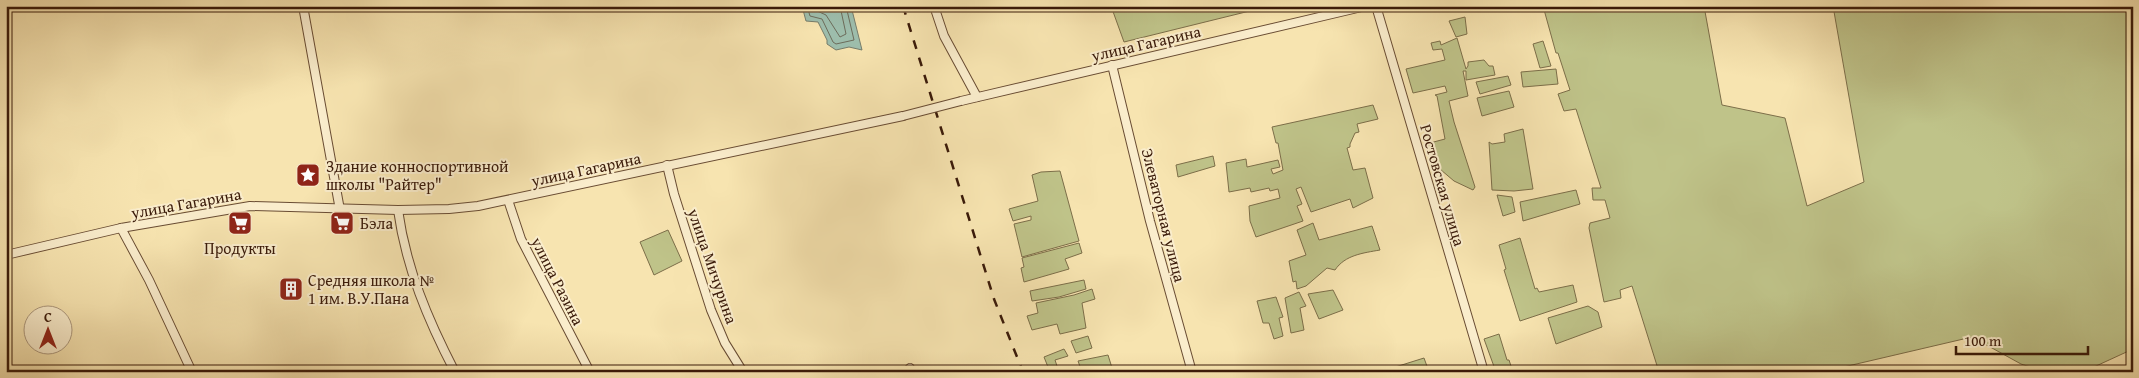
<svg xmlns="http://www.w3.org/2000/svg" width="2139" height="378" font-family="'Gentium Book Plus',serif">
<rect width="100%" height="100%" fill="#f7e4b0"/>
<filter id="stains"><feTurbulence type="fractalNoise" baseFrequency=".004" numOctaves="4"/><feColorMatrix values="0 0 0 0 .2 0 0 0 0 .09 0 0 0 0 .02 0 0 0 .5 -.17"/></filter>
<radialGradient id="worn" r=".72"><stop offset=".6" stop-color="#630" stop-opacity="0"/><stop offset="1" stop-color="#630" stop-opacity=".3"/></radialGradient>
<!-- green -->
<g fill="#bfc389" stroke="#7c6e49">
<path d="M1111,6h159l-146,36z"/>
<path d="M1543,6h161l18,99 63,13 22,88 57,-24 -31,-176h300v343l-50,23h-37l-25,-8 -49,-27 -137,32 -1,3h-175l-27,-86 -12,4 1,8 -17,4 -15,-74 1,-5 20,-5 -5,-18h-12l-1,-12h9l-25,-79 -12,2 -6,-17 12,-4 -12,-37h-2z"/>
<path d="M1465,17l2,17 -11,3 -7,-16z"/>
<path d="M1457,38l9,31 2,-3v-4l16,-2 5,6h4l2,9 -29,5v-9h-3l5,25 -19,5 5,21 21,65 -2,3 -19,-9 -20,-17 -8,-20 19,-5 -8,-43 -2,-1 12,-3 -2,-6 -32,7 -7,-24 39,-9 -3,-11 -9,1 -2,-7 9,-2 1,4z"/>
<path d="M1543,41l8,25 -11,2 -7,-24z"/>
<path d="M1556,69l2,15 -35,3 -2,-15z"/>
<path d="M1508,76l3,9 -31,9 -4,-12z"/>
<path d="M1509,91l5,16 -32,9 -5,-18z"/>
<path d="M1373,105l5,14 -21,5 2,8 -4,1 -5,11v3l-3,1 6,22 12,-2 8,30 -20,10 -3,-9 -39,13 -10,-25 -5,2 6,15 -5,2 6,15 -47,16 -6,-16 -1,-15 31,-8 -2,-9 -8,2 -1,-3 -18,4 -1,-4 -21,4 -3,-29 20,-4 1,8 31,-7 2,7 -9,2 2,5 10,-4 -5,-27h-2l-4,-16z"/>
<path d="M1523,129l10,60 -19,2 -22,-1 -3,-48 3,2 13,-2 -1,-8z"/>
<path d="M1213,156l2,10 -37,11 -2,-12z"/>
<path d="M1060,171l19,70 -57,16 -8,-33 17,-4v-4l-18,5 -4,-12 29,-8 -6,-26 9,-3z"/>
<path d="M1576,190l4,14 -57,17 -3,-19z"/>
<path d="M1497,195l15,2 3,15 -12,4z"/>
<path d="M1313,223l6,17 53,-14 8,24c-17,3 -35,5 -45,20l-8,-2 -21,18 -9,3 -1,-8 -3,1 -4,-21 17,-6 -9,-25z"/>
<path d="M668,230l14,31 -28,14 -14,-33z"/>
<path d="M1520,238l15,51 2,-1 2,4 34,-7 4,17 -57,19 -16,-51 2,-1 -7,-24z"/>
<path d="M1079,243l3,10 -17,6 4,10 -45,13 -3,-14 3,-1 -2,-9z"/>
<path d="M1084,280l2,9 -27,8 -27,4 -2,-10z"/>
<path d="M1092,289l3,10 -13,4 4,25 -26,6 -3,-10 -25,6 -5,-14 11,-3 -2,-10 38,-8z"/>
<path d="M1333,290l10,20 -24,9 -11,-25z"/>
<path d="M1299,292l7,14 -6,2 4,22 -13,3 -6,-35z"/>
<path d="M1276,297l7,20 -4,1 4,18 -9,3 -5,-16h-6l-6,-22z"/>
<path d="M1588,306l10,6 4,15 -46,17 -8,-26z"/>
<path d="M1499,334l8,26h2l4,12h-17l-12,-33z"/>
<path d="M1088,336l4,12 -16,5 -5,-12z"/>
<path d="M1064,349l4,7 -13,4 3,9 -8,3 -6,-15z"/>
<path d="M1108,355l5,16 -31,1 -4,-11z"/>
<path d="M1424,358l4,11 -9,3h-29l-1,-3z"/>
</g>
<!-- water -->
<path fill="#9dbead" stroke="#757c6b" d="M802,6h49l11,44 -13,-3 -13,3 -9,-6v-4l-9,-18 -12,-1z"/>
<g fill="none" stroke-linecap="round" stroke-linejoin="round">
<!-- shore -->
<g stroke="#6c6c5b" stroke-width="1">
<path d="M807,6l3,10 12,3 11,23 3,2 18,-4 -8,-34"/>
<path d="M814,6l1,4 11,5 14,22 6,-3 -6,-28"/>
</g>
<!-- minor casing -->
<g stroke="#694c33" stroke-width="10">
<g id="minor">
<path d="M303,6l37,204"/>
<path d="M934,6l10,30 33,61"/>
<path d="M1376,6l108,366"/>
<path d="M1112,65l38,156 42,151"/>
<path d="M961,101l405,-95"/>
<path d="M667,165l7,29 37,116 14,33 18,29"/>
<path d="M508,200l13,39 69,133"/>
<path d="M398,210c8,58 30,110 57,162"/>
<path d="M121,228l28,52 43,92"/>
<path d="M6,255l115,-27 129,-22 148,4 51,-1 29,-3 425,-90"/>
<path d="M906,372l4,-4"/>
</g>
</g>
<!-- minor -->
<use href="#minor" stroke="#faedcc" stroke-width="8"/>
<!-- rail -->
<path stroke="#3a1a09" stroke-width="2.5" stroke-dasharray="9 9" stroke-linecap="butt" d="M903,6l91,293 29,73"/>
<!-- minor-bridge casing -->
<g stroke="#694c33" stroke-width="10" stroke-linecap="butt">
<path id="minor-bridge" d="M903,116l58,-15"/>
</g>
<!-- minor-bridge -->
<use href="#minor-bridge" stroke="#faedcc" stroke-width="8"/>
</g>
<!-- icons -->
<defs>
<g id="sight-square" transform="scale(1.25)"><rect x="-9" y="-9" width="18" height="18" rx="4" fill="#8f2418" stroke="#faedcc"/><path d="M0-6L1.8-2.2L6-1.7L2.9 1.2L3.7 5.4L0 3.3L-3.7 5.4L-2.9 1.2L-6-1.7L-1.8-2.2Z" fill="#fff"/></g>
<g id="supermarket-square" transform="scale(1.25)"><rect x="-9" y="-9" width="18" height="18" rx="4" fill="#8f2418" stroke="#faedcc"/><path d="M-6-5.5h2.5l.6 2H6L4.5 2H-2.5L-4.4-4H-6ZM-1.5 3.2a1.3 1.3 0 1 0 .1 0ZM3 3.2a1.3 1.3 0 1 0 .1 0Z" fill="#fff"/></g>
<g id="building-square" transform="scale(1.25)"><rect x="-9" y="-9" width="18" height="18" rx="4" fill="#8f2418" stroke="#faedcc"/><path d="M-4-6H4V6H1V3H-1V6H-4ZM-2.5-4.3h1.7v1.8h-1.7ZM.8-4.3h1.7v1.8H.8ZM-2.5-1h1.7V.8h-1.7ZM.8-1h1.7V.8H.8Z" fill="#fff"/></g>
</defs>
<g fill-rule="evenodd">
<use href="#sight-square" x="308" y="175"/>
<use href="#supermarket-square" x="240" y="223"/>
<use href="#supermarket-square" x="342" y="223"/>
<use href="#building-square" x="291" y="289"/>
</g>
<g text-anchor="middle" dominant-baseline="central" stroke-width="4" stroke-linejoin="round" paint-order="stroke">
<!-- street labels -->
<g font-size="16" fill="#3a1a09" stroke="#faedcc">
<text transform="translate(1146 43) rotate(-13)">улица Гагарина</text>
<text transform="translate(586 169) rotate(-12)">улица Гагарина</text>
<text transform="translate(1443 185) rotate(74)">Ростовская улица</text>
<text transform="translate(186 203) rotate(-10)">улица Гагарина</text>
<text transform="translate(1164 215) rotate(76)">Элеваторная улица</text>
<text transform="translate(713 266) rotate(71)">улица Мичурина</text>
<text transform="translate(558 281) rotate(63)">улица Разина</text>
</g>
<!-- poi labels -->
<g font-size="16" fill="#3a1a09" stroke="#faedcc" text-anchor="start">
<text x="326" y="166">Здание конноспортивной<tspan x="326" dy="18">школы "Райтер"</tspan></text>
<text x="360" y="223">Бэла</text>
<text x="240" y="248" text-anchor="middle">Продукты</text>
<text x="308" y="280">Средняя школа №<tspan x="308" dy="18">1 им. В.У.Пана</tspan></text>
</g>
</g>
<!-- margin -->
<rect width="2139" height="378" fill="none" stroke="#f7e4b0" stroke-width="25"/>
<rect x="8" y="8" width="2124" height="363" fill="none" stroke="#3a1a09" stroke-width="2.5"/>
<rect x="12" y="12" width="2114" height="353" fill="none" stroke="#3a1a09"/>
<!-- north arrow -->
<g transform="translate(48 330)"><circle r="24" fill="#faedcc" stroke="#ad997e"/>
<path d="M0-4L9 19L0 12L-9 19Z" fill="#8f2418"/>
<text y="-8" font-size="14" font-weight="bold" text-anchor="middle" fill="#3a1a09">С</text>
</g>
<!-- scale -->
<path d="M1956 346v8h132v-8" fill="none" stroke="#3a1a09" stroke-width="2.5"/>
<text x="1964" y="346" font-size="15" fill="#3a1a09" stroke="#faedcc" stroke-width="4" paint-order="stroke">100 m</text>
<rect width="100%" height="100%" filter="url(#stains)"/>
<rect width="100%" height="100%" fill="url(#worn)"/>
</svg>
